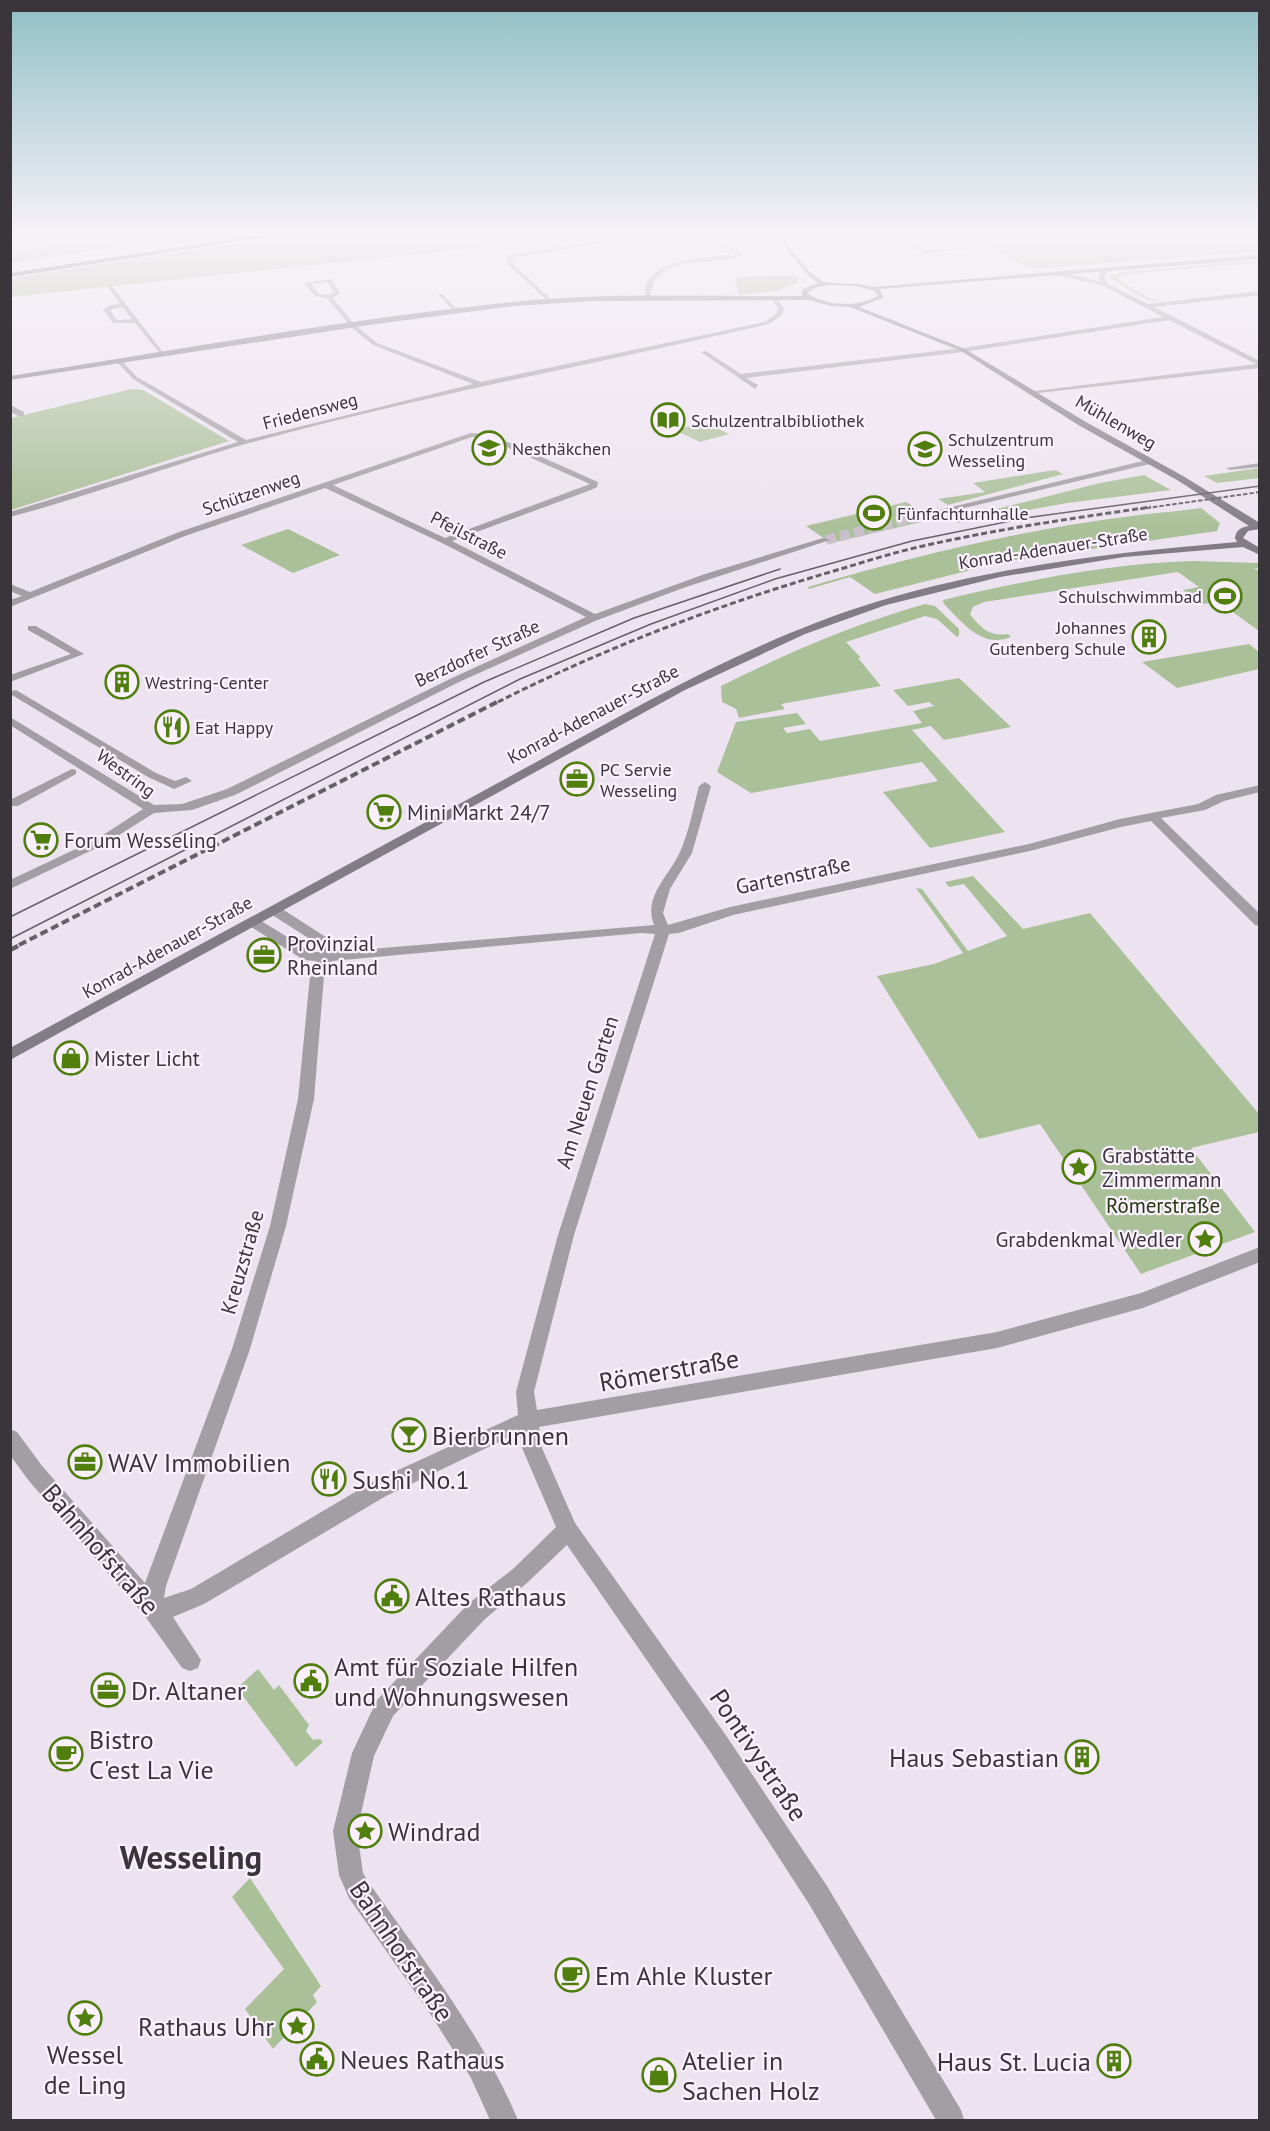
<svg xmlns="http://www.w3.org/2000/svg" width="1270" height="2131" font-family="'PT Sans',sans-serif">
<rect width="100%" height="100%" fill="#ede3f0"/>
<!-- green -->
<g fill="#aac098">
<path d="M37,234h163l-189,29v-10l53,-9 -24,-6z"/>
<path d="M302,234h165l16,13 -472,50v-19z"/>
<path d="M947,234h312v17l-227,18 -49,-24 -14,1z"/>
<path d="M1259,260v3l-125,10 -15,4v3l29,18 15,4 -16,-2 -39,-23 13,-5z"/>
<path d="M799,276l-2,7 -21,8 -37,4 -4,-16 5,-2z"/>
<path d="M132,389l11,1 86,51 -218,69v-92z"/>
<path d="M705,422l24,12 -29,8 -25,-12z"/>
<path d="M1259,468v10l-42,5 -13,-7z"/>
<path d="M1055,470l8,4 -115,31 -10,-6 47,-7 -12,-9z"/>
<path d="M1144,475l27,15 -104,13 -110,20 -4,-3 147,-37z"/>
<path d="M906,502l28,17 -103,24 -25,-17z"/>
<path d="M1201,508l19,15 -3,8 -210,30 -132,33 -25,-17 -41,12 -1,-2c103,-30 209,-56 316,-70 25,-4 51,-5 77,-9z"/>
<path d="M288,529l52,26 -47,18 -52,-28z"/>
<path d="M1193,561l66,2v5l-6,1 6,1v61l-40,-29 -17,2 -19,-14 16,-3 -21,-15 -194,30 -11,5 -3,7c10,14 20,23 38,20l3,3c-29,12 -48,-14 -67,-33l-1,-4c81,-19 166,-37 250,-39z"/>
<path d="M925,604l10,2 24,23v6l-2,2 -20,-18 -12,-3 -79,26 15,16h-3l23,28 -100,18 4,5 -46,9 -3,-9 -14,-7 -1,-16c66,-33 133,-62 204,-82z"/>
<path d="M1249,644l10,8v17l-82,19 -35,-26z"/>
<path d="M959,678l52,49 -67,13 -13,-14 -19,4 93,102 -75,16 -47,-56 55,-11 -16,-19 -171,31 -34,-21 19,-50 61,-9 9,11 -23,4 4,5 23,-4 10,12 102,-18 -9,-12 21,-5 -5,-4 -21,4 -15,-16z"/>
<path d="M973,876l50,53 67,-16 169,201v18l-68,16 64,84 -114,42 -101,-150 -61,15 -102,-163 57,-12 29,-11 -47,-65 6,1 46,62 39,-15 -43,-52 -15,3 -4,-5z"/>
<path d="M258,1669l16,21 5,-5 30,40 -3,6 7,9 7,-1 3,3 -27,25 -59,-79z"/>
<path d="M250,1878l71,108 -8,9 4,7 -44,47 -28,-40 39,-40 -52,-72z"/>
</g>
<g fill="none" stroke-linecap="round" stroke-linejoin="round">
<!-- street-tunnel -->
<path stroke="#c9c0cc" stroke-width="10" stroke-dasharray="10 4.5" stroke-linecap="butt" d="M826,540l113,-29"/>
<!-- street -->
<g fill="#a39ea4" fill-rule="evenodd">
<path d="M10,234h10l-10,3z"/>
<path d="M26,234h6l-1,2 19,12 -5,1 -19,-11z"/>
<path d="M635,234h16l-138,24v6l39,36 -2,3 -43,-39v-7l3,-2z"/>
<path d="M705,234h6l32,21c-28,13 -94,-4 -92,45l-5,1c-10,-43 61,-43 89,-47z"/>
<path d="M851,234h36l-107,6 3,-2z"/>
<path d="M892,234h6l27,16 62,-3 -63,7z"/>
<path d="M1117,266l2,3 -13,4 -2,4 4,7 40,20 112,-13v4l-106,12 106,54v7l-230,26 -4,-2 230,-28 -87,-44 -206,32 -217,26 12,7 -3,4 -54,-37 5,-1 35,23 222,-26 200,-31 -59,-31 -38,-9 -26,-3 26,-1 35,9 -3,-5 4,-6z"/>
<path d="M331,279l9,14 -7,5 22,27 22,18 104,39 284,-60 12,-9 1,-5 -5,-8 3,-2 8,10 -2,7 -13,9c-178,41 -358,74 -534,123 -75,22 -149,50 -225,70v-5l228,-70 -105,-63 -16,-17v-2h4l16,17 109,63 227,-56 -100,-39 -22,-18 -24,-29 -12,-2 -11,-13zM327,282l7,10 -6,3 -9,-1 -8,-10z"/>
<path d="M107,285h4l55,71h-4l-27,-33h-22l-10,-13 7,-5 10,-1zM122,307l10,12 -15,1 -7,-10z"/>
<path d="M438,294h4l17,18h-4z"/>
<path d="M10,405l14,7v4h-6l-8,-5z"/>
<path d="M471,433l19,1 108,48 -1,5 -6,3 -139,51 143,73 110,-40 118,-36 7,2 -147,48 -88,33 -136,61 -224,113 -43,15 -38,3 -49,31 -95,45v-9l87,-41 46,-30 -133,-84v-8l144,88 28,-1 45,-15 225,-111 134,-61 -144,-74 -117,-55 -140,48 -175,71v-7l12,-4 -12,-5v-7l20,8 149,-60zM472,437l14,1 104,46 -145,54 -112,-53z"/>
<path d="M1151,459l4,2 -1,2 -215,51 -4,-3z"/>
<path d="M1260,463v4l-30,3 -4,-2z"/>
<path d="M28,626h8l48,28 -74,28v-7l61,-21 -43,-24z"/>
<path d="M16,690l140,83 19,8 11,-4 6,4 -18,8 -26,-12 -136,-82v-4z"/>
<path d="M72,769l4,1v4l-58,32h-8v-6z"/>
<path d="M705,782l6,4 -19,67 -22,36 -7,24 5,12 62,-18 299,-63 91,-25 78,-15 18,-9 44,-10v7l-36,9 -19,9 -44,8 99,96v12l-5,-1 -104,-104 -30,6 -91,24 -297,64 -54,18 -10,1 -95,301 -40,157 3,18 460,-78 144,-39 119,-46v15l-117,46 -146,40 -458,79 3,21 33,75 150,211 102,152 134,224 3,10h-28l-127,-216 -100,-154 -142,-205 -39,37 -44,38 -91,96 -19,40 -17,75 6,42 4,7c54,77 114,152 151,240h-28l-19,-42 -42,-66 -80,-114 -10,-23 -6,-44 19,-78 25,-53 91,-96 46,-36 42,-41 -34,-79 -2,-16 -134,64 -182,108 -31,13 28,43 -3,8 -8,3 -8,-3 -37,-52 -116,-135 -19,-26v-26l7,3 26,35 102,116 87,-234 38,-123 28,-127 12,-123 6,-15 -12,-1 -56,-35 -2,-3 2,-3h10l54,33h10l-1,-6 -52,-33 -2,-3 2,-3h10l53,34 3,11 319,-27c-11,-28 14,-48 25,-71 10,-21 14,-46 20,-68zM641,933l14,1 -97,301 -42,157 2,23 -146,67 -181,107 -27,9 2,-12 84,-237 36,-123 28,-127 10,-123 8,-15z"/>
</g>
<!-- secondary -->
<path fill="#827c84" fill-rule="evenodd" d="M774,234h5c9,11 34,46 46,48 16,3 30,0 47,5l388,-32v4l-380,30 3,9 -24,9 106,42 121,73 97,54 77,47v6l-12,2 -5,7 17,10v7l-17,-8 -119,10 -124,20 -114,28 -81,29 -120,56 -675,370v-12c162,-88 324,-176 486,-264 124,-67 248,-142 383,-183 117,-35 238,-49 358,-59l-2,-4c1,-8 6,-11 14,-12l-72,-46 -97,-54 -119,-75 -111,-44 -19,-1 -22,-6 -214,1 -81,5 -138,18 -366,56v-4c168,-26 335,-57 503,-74 96,-10 194,-5 290,-6l-2,-2 2,-5 15,-6 -10,-8zM830,285l26,1 19,5 3,5c-21,12 -51,10 -71,-3l10,-6z"/>
<!-- highway -->
<path fill="#564e59" fill-rule="evenodd" d="M266,234h19l-275,43v-4z"/>
<!-- tram -->
<g stroke="#656067" stroke-width="1.5">
<path d="M10,917l474,-235 150,-64 146,-49"/>
<path d="M10,939l510,-260 131,-55 124,-45 137,-38 113,-23 235,-32"/>
</g>
<!-- rail-far3 -->
<path stroke="#656067" stroke-width="2" stroke-dasharray="4.5 2" stroke-linecap="butt" d="M1140,509l120,-17"/>
<!-- rail-far2 -->
<path stroke="#656067" stroke-width="3" stroke-dasharray="6 3" stroke-linecap="butt" d="M498,702c110,-56 228,-100 346,-134 26,-8 52,-16 79,-22 75,-17 151,-28 228,-39"/>
<!-- rail-far1 -->
<path stroke="#656067" stroke-width="4" stroke-dasharray="8 4" stroke-linecap="butt" d="M19,945l482,-245"/>
<!-- rail -->
<path stroke="#656067" stroke-width="4.5" stroke-dasharray="9 4.5" stroke-linecap="butt" d="M10,950l12,-6"/>
</g>
<!-- sky -->
<linearGradient id="sky" x2="0" y2="1"><stop stop-color="#91bfc6"/><stop offset="0.44" stop-color="#f7f2f8"/><stop offset="1" stop-color="#f7f2f8" stop-opacity="0"/></linearGradient>
<rect width="1270" height="533" fill="url(#sky)"/>
<!-- icons -->
<defs>
<g id="library-ring" transform="scale(1.725)"><circle r="9.5" fill="#faf0fe" stroke="#507f0d" stroke-width="1.5"/><path d="M-6-4Q-3-5.5-.7-3.5V5Q-3 3-6 4ZM6-4Q3-5.5 .7-3.5V5Q3 3 6 4Z" fill="#507f0d"/></g>
<g id="school-ring" transform="scale(1.725)"><circle r="9.5" fill="#faf0fe" stroke="#507f0d" stroke-width="1.5"/><path d="M0-5L7-2L0 1L-7-2ZM-4 1L0 2.5L4 1V4Q0 6-4 4Z" fill="#507f0d"/></g>
<g id="stadium-ring" transform="scale(1.725)"><circle r="9.5" fill="#faf0fe" stroke="#507f0d" stroke-width="1.5"/><path d="M0-5a6.5 5 0 1 0 0 10a6.5 5 0 1 0 0-10ZM-3.5-1.8h7v3.6h-7Z" fill="#507f0d"/></g>
<g id="building-ring" transform="scale(1.725)"><circle r="9.5" fill="#faf0fe" stroke="#507f0d" stroke-width="1.5"/><path d="M-4-6H4V6H1V3H-1V6H-4ZM-2.5-4.3h1.7v1.8h-1.7ZM.8-4.3h1.7v1.8H.8ZM-2.5-1h1.7V.8h-1.7ZM.8-1h1.7V.8H.8Z" fill="#507f0d"/></g>
<g id="restaurant-ring" transform="scale(1.725)"><circle r="9.5" fill="#faf0fe" stroke="#507f0d" stroke-width="1.5"/><path d="M-5-6h1v4h1v-4h1v4h1v-4h1v5L-1.5 .5V6h-2V.5L-5-1ZM5-6V6H3V1.5H1.5Q1.5-4 5-6Z" fill="#507f0d"/></g>
<g id="office-ring" transform="scale(1.725)"><circle r="9.5" fill="#faf0fe" stroke="#507f0d" stroke-width="1.5"/><path d="M-6-3h4V-5.5h4V-3h4V5H-6ZM-1-4.5V-3h2v-1.5ZM-6 0V1H6V0Z" fill="#507f0d"/></g>
<g id="supermarket-ring" transform="scale(1.725)"><circle r="9.5" fill="#faf0fe" stroke="#507f0d" stroke-width="1.5"/><path d="M-6-5.5h2.5l.6 2H6L4.5 2H-2.5L-4.4-4H-6ZM-1.5 3.2a1.3 1.3 0 1 0 .1 0ZM3 3.2a1.3 1.3 0 1 0 .1 0Z" fill="#507f0d"/></g>
<g id="shop-ring" transform="scale(1.725)"><circle r="9.5" fill="#faf0fe" stroke="#507f0d" stroke-width="1.5"/><path d="M-5-2.5h2.3a2.7 3.5 0 0 1 5.4 0H5L5.5 6h-11ZM-1.5-2.5h3a1.5 2.3 0 0 0-3 0Z" fill="#507f0d"/></g>
<g id="sight-ring" transform="scale(1.725)"><circle r="9.5" fill="#faf0fe" stroke="#507f0d" stroke-width="1.5"/><path d="M0-6L1.8-2.2L6-1.7L2.9 1.2L3.7 5.4L0 3.3L-3.7 5.4L-2.9 1.2L-6-1.7L-1.8-2.2Z" fill="#507f0d"/></g>
<g id="bar-ring" transform="scale(1.725)"><circle r="9.5" fill="#faf0fe" stroke="#507f0d" stroke-width="1.5"/><path d="M-6-5H6L.8 .8V4.5H3.5V6h-7V4.5H-.8V.8Z" fill="#507f0d"/></g>
<g id="civic-ring" transform="scale(1.725)"><circle r="9.5" fill="#faf0fe" stroke="#507f0d" stroke-width="1.5"/><path d="M-.6-6.5H3V-4.5H.6V-3L4-1V1h2V6H-6V1h2V-1L-.6-3ZM-1.2 2.5V6h2.4V2.5Z" fill="#507f0d"/></g>
<g id="cafe-ring" transform="scale(1.725)"><circle r="9.5" fill="#faf0fe" stroke="#507f0d" stroke-width="1.5"/><path d="M-5.5-4.5H6V0H3Q3 3.5 0 3.5H-2.5Q-5.5 3.5-5.5 0ZM3-3.2v2h1.7v-2ZM-6 4.5H4V6H-6Z" fill="#507f0d"/></g>
</defs>
<g fill-rule="evenodd">
<use href="#library-ring" x="668" y="420"/>
<use href="#school-ring" x="489" y="448"/>
<use href="#school-ring" x="925" y="449"/>
<use href="#stadium-ring" x="874" y="513"/>
<use href="#stadium-ring" x="1225" y="596"/>
<use href="#building-ring" x="1149" y="637"/>
<use href="#building-ring" x="122" y="682"/>
<use href="#restaurant-ring" x="172" y="727"/>
<use href="#office-ring" x="577" y="779"/>
<use href="#supermarket-ring" x="384" y="812"/>
<use href="#supermarket-ring" x="41" y="840"/>
<use href="#office-ring" x="264" y="955"/>
<use href="#shop-ring" x="71" y="1058"/>
<use href="#sight-ring" x="1079" y="1167"/>
<use href="#sight-ring" x="1205" y="1239"/>
<use href="#bar-ring" x="409" y="1435"/>
<use href="#office-ring" x="85" y="1462"/>
<use href="#restaurant-ring" x="329" y="1479"/>
<use href="#civic-ring" x="392" y="1596"/>
<use href="#civic-ring" x="311" y="1681"/>
<use href="#office-ring" x="108" y="1690"/>
<use href="#cafe-ring" x="66" y="1754"/>
<use href="#building-ring" x="1082" y="1757"/>
<use href="#sight-ring" x="365" y="1831"/>
<use href="#cafe-ring" x="572" y="1975"/>
<use href="#sight-ring" x="85" y="2018"/>
<use href="#sight-ring" x="297" y="2026"/>
<use href="#civic-ring" x="317" y="2059"/>
<use href="#building-ring" x="1114" y="2061"/>
<use href="#shop-ring" x="659" y="2075"/>
</g>
<g text-anchor="middle" dominant-baseline="central" stroke-width="4.5" stroke-linejoin="round" paint-order="stroke">
<!-- far-street labels -->
<g font-size="18" fill="#39353b" stroke="#faf0fe">
<text transform="translate(310 411) rotate(-15)">Friedensweg</text>
<text transform="translate(1116 422) rotate(30)">Mühlenweg</text>
<text transform="translate(251 493) rotate(-19)">Schützenweg</text>
<text transform="translate(469 535) rotate(27)">Pfeilstraße</text>
<text transform="translate(1053 548) rotate(-9)">Konrad-Adenauer-Straße</text>
<text transform="translate(477 653) rotate(-25)">Berzdorfer Straße</text>
<text transform="translate(593 714) rotate(-28)">Konrad-Adenauer-Straße</text>
<text transform="translate(126 773) rotate(36)">Westring</text>
<text transform="translate(167 947) rotate(-29)">Konrad-Adenauer-Straße</text>
</g>
<!-- far-poi labels -->
<g font-size="18" fill="#39353b" stroke="#faf0fe" text-anchor="start">
<text x="691" y="420">Schulzentralbibliothek</text>
<text x="948" y="439">Schulzentrum<tspan x="948" dy="21">Wesseling</tspan></text>
<text x="512" y="448">Nesthäkchen</text>
<text x="897" y="513">Fünfachturnhalle</text>
<text x="1202" y="596" text-anchor="end">Schulschwimmbad</text>
<text x="1126" y="627" text-anchor="end">Johannes<tspan x="1126" dy="21">Gutenberg Schule</tspan></text>
<text x="145" y="682">Westring-Center</text>
<text x="195" y="727">Eat Happy</text>
<text x="600" y="769">PC Servie<tspan x="600" dy="21">Wesseling</tspan></text>
</g>
<!-- poi labels -->
<g font-size="21" fill="#39353b" stroke="#faf0fe" text-anchor="start">
<text x="407" y="812">Mini Markt 24/7</text>
<text x="64" y="840">Forum Wesseling</text>
<text x="287" y="943">Provinzial<tspan x="287" dy="24">Rheinland</tspan></text>
<text x="94" y="1058">Mister Licht</text>
<text x="1102" y="1155">Grabstätte<tspan x="1102" dy="24">Zimmermann</tspan></text>
<text x="1182" y="1239" text-anchor="end">Grabdenkmal Wedler</text>
</g>
<!-- street labels -->
<g font-size="21" fill="#39353b" stroke="#faf0fe">
<text transform="translate(793 875) rotate(-12)">Gartenstraße</text>
<text transform="translate(587 1092) rotate(-72)">Am Neuen Garten</text>
<text transform="translate(242 1262) rotate(-74)">Kreuzstraße</text>
</g>
<!-- park labels -->
<g font-size="21" fill="#25390f" stroke="#faf0fe">
<text x="1163" y="1205">Römerstraße</text>
</g>
<!-- near-street labels -->
<g font-size="26" fill="#39353b" stroke="#faf0fe">
<text transform="translate(669 1370) rotate(-10)">Römerstraße</text>
<text transform="translate(101 1549) rotate(49)">Bahnhofstraße</text>
<text transform="translate(759 1755) rotate(56)">Pontivystraße</text>
<text transform="translate(402 1951) rotate(56)">Bahnhofstraße</text>
</g>
<!-- near-poi labels -->
<g font-size="26" fill="#39353b" stroke="#faf0fe" text-anchor="start">
<text x="432" y="1435">Bierbrunnen</text>
<text x="108" y="1462">WAV Immobilien</text>
<text x="352" y="1479">Sushi No.1</text>
<text x="415" y="1596">Altes Rathaus</text>
<text x="334" y="1666">Amt für Soziale Hilfen<tspan x="334" dy="30">und Wohnungswesen</tspan></text>
<text x="131" y="1690">Dr. Altaner</text>
<text x="89" y="1739">Bistro<tspan x="89" dy="30">C'est La Vie</tspan></text>
<text x="1059" y="1757" text-anchor="end">Haus Sebastian</text>
<text x="388" y="1831">Windrad</text>
<text x="595" y="1975">Em Ahle Kluster</text>
<text x="274" y="2026" text-anchor="end">Rathaus Uhr</text>
<text x="85" y="2054" text-anchor="middle">Wessel<tspan x="85" dy="30">de Ling</tspan></text>
<text x="340" y="2059">Neues Rathaus</text>
<text x="682" y="2060">Atelier in<tspan x="682" dy="30">Sachen Holz</tspan></text>
<text x="1091" y="2061" text-anchor="end">Haus St. Lucia</text>
</g>
<!-- near-district labels -->
<g font-size="33" font-weight="bold" fill="#39353b" stroke="#faf0fe">
<text x="191" y="1856">Wesseling</text>
</g>
</g>
<!-- border -->
<rect width="1270" height="2131" fill="none" stroke="#39353b" stroke-width="24"/>
</svg>
